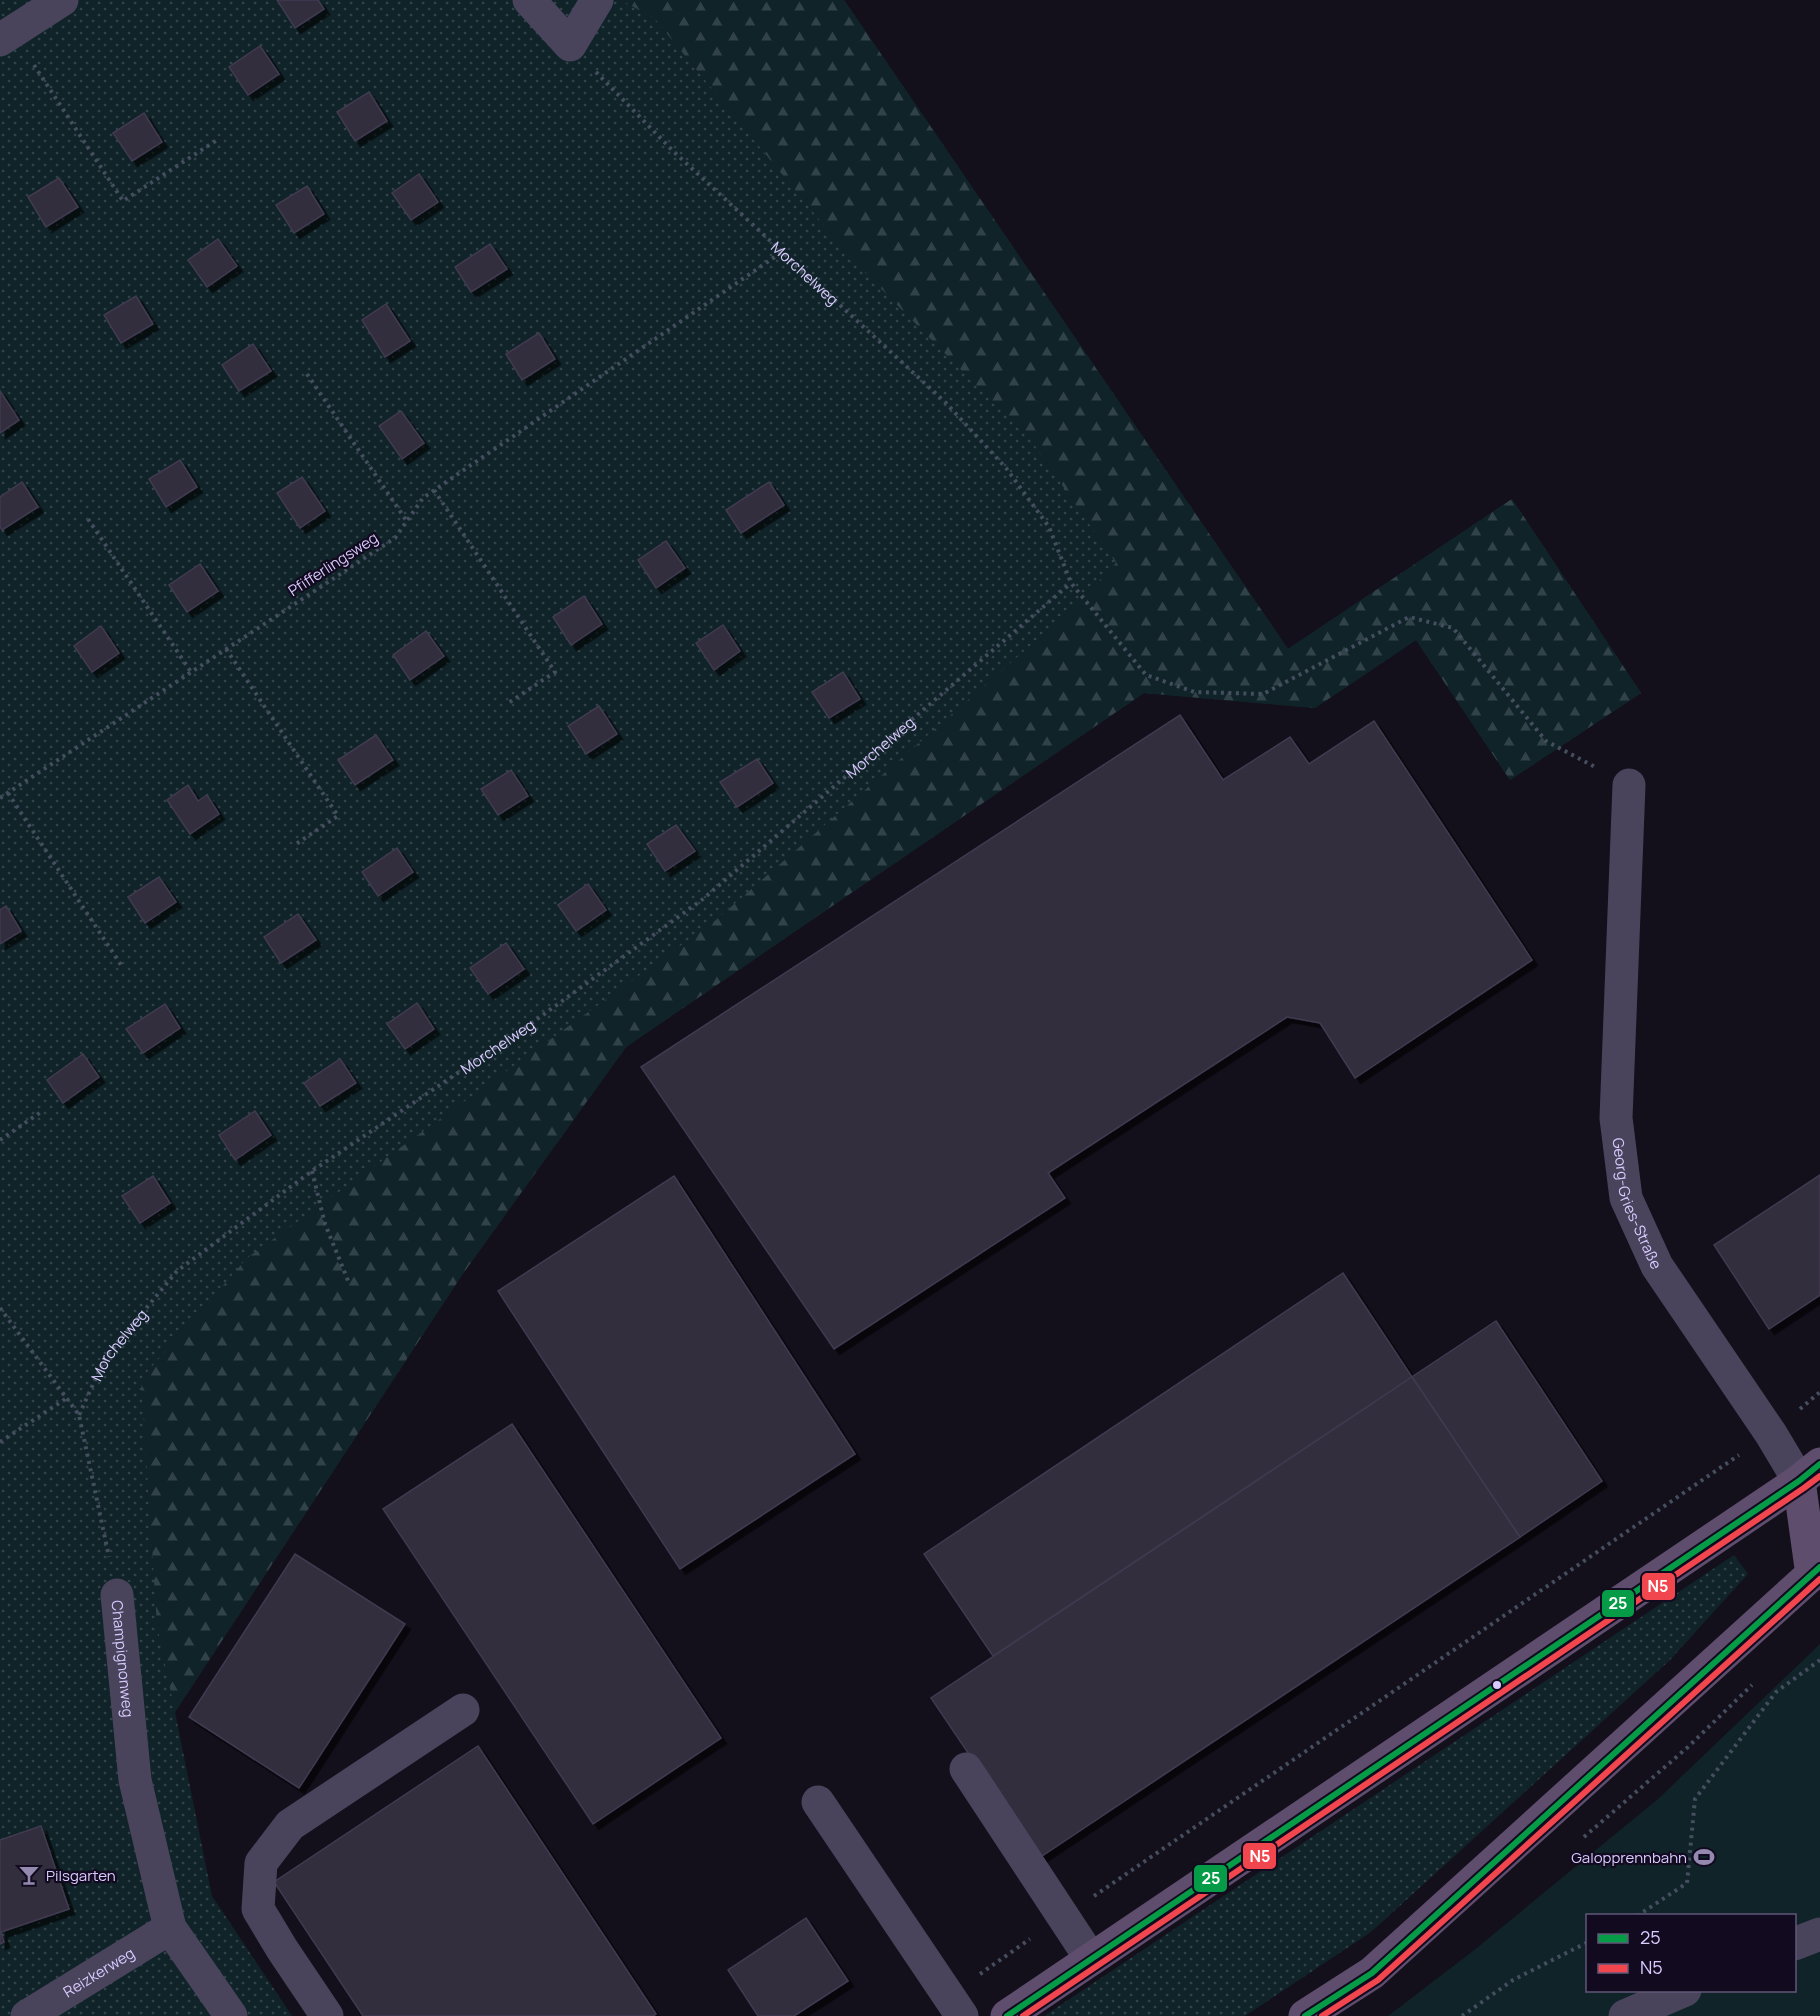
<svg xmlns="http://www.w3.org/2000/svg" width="1820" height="2016" font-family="Manrope,sans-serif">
<defs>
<pattern id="green-dots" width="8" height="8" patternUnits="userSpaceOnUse" patternTransform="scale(1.5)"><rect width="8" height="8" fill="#0f2328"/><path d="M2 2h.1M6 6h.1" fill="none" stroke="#314248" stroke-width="1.8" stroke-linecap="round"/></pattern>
<pattern id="forest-firs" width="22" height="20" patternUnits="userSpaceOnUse" patternTransform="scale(1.5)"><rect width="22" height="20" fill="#0f2328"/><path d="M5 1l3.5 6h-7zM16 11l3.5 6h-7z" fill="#314248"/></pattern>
<filter id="shadow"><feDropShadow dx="5.5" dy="5.5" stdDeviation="0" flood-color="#0009"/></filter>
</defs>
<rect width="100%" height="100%" fill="#13101b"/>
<!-- green -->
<g fill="url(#green-dots)">
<path d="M0,0h844l444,649 224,-150 129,194 -131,87 -94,-140 -101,68 -171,-15 -518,354 -164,228 -287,437 37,184 80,120h-292z"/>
<path d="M1734,1555l14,19 -78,86 -299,272 -126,84h-201z"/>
</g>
<!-- forest -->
<path fill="url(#forest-firs)" d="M621,0h223l444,649 224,-150 129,194 -131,87 -94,-140 -101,68 -171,-15 -518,354 -164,228 -287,437 -18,-86 -16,-247 106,-121 469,-338 355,-310 45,-47 -83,-120 -184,-187 -194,-237z"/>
<!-- pitch -->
<path fill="#0f2328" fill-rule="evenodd" d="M1820,1644v372h-432l85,-65 185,-152zM1588,1916h206v74h-206z"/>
<!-- building -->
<g fill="#322d3e" stroke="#413a50" stroke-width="1.5" filter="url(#shadow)">
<path d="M277,0h41l6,9 -29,19z"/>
<path d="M260,46l19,28 -31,21 -19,-28z"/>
<path d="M369,92l18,29 -32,20 -18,-29z"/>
<path d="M144,113l18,29 -30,19 -19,-28z"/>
<path d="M419,174l19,28 -27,18 -19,-27z"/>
<path d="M59,178l19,29 -32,20 -18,-30z"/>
<path d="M307,186l17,28 -30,19 -18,-28z"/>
<path d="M218,239l19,27 -30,21 -19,-27z"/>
<path d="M490,244l17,25 -36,23 -16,-25z"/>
<path d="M136,296l17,28 -32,19 -17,-28z"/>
<path d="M386,304l24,37 -25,16 -23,-37z"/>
<path d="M539,333l16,26 -33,21 -16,-26z"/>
<path d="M253,344l18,27 -32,20 -17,-26z"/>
<path d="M0,391l19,29 -19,13z"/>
<path d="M401,411l23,32 -22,16 -23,-33z"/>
<path d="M180,460l17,27 -31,20 -17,-28z"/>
<path d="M302,477l23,34 -25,17 -23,-35z"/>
<path d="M22,482l16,25 -36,23 -2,-3v-30z"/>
<path d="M769,482l15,23 -43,28 -15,-23z"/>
<path d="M666,541l19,27 -29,20 -18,-28z"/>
<path d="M200,564l18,27 -31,21 -18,-27z"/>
<path d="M584,596l18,28 -31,21 -18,-28z"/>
<path d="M723,625l17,26 -26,19 -18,-27z"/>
<path d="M101,626l18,27 -27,19 -18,-26z"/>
<path d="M426,631l18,25 -34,24 -17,-25z"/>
<path d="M843,672l17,27 -31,19 -17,-26z"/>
<path d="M599,706l18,28 -31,20 -18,-28z"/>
<path d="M1180,715l43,65 67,-43 19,27 65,-43 158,239 -177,118 -35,-55 -33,-6 -239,156 17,25 -231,151 -193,-282z"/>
<path d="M376,735l17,25 -38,25 -17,-25z"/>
<path d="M757,759l16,24 -36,24 -17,-25z"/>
<path d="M511,770l17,26 -30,19 -17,-26z"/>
<path d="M188,785l10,16 9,-6 12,19 -29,20 -23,-34z"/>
<path d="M676,825l19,26 -30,20 -18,-27z"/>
<path d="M397,848l16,24 -35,24 -16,-24z"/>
<path d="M159,877l17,25 -31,21 -17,-26z"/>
<path d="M588,884l18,26 -30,21 -18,-26z"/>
<path d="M6,906l15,25 -21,13v-34z"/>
<path d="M298,914l18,26 -35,23 -17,-26z"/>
<path d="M506,943l18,26 -36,25 -18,-26z"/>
<path d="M417,1003l17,26 -29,20 -18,-25z"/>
<path d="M165,1004l15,24 -37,25 -17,-24z"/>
<path d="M83,1054l16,23 -36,26 -16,-23z"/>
<path d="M340,1059l16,24 -36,23 -16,-23z"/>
<path d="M255,1111l16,24 -36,25 -16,-25z"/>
<path d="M1820,1175v120l-51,34 -55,-84z"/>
<path d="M153,1176l17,27 -30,20 -18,-27z"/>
<path d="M674,1176l181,278 -175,115 -182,-278z"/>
<path d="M1343,1273l69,104 -419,279 -69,-102z"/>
<path d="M1496,1321l106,160 -82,56 -108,-160z"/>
<path d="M1412,1377l108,160 -481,321 -108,-160z"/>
<path d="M512,1424l209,314 -128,86 -210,-315z"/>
<path d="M295,1554l110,70 -106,164 -110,-71z"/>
<path d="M478,1746l178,268 -3,2h-290l-89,-134z"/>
<path d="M41,1826l28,83 -68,23 3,10 -4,2v-104z"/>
<path d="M806,1918l42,63 -54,35h-36l-30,-46z"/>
</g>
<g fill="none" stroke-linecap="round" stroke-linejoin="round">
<!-- path -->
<g stroke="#444e5e" stroke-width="4" stroke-dasharray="3 4.5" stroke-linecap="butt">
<path d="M34,65l89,136 94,-61"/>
<path id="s1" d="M596,72l78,80 271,250 61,66 43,59 22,56 75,92 48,17 69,2 146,-77 44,11 93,113 51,27"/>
<path d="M307,374l99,146"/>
<path d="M434,490l121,182 -48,32"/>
<path d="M88,519l103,153"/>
<path d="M226,649l112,167 -42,28"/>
<path d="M8,793l115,175"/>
<path d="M0,798l395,-260 28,-40 359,-246"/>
<path d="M0,1140l41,-28"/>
<path d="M312,1171l13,53 24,59"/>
<path d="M0,1308l79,107 30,142"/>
<path d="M1800,1409l20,-17"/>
<path id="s2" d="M79,1415l26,-57 72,-87 135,-100 217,-146 174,-126 368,-316"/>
<path d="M0,1442l67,-44"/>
<path d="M1584,1837l104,-90 64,-62"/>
<path d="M1094,1896l645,-441"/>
<path d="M1637,1916l50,-33 8,-84 81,-107 44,-32"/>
<path d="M980,1974l50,-35"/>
<path d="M1462,2016l51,-36 75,-38"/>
</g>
<!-- minor -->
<g stroke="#49445c" stroke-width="33">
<path d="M529,0l41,45 27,-45"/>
<path d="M0,40l62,-40"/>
<path id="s3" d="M1629,785l-13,333 10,80 31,68 114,168 28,47"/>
<path id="s4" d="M117,1595l18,185 35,148 61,88"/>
<path d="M966,1769l125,190"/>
<path d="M818,1802l144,214"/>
<path d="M1794,1944l26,-10"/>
<path id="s5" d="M27,2016l143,-88"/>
<path d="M327,2016l-45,-67 -24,-40 3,-46 29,-38 173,-115"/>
<path d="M1625,2016l60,-26"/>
</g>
<!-- major -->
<g stroke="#5f4d6e" stroke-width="33">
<path d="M1799,1481l13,94"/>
<path d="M1007,2016l792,-535 21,-17"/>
<path d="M1305,2016l67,-43 448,-406"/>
</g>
<!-- bus-1 casing -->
<g stroke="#120b20" stroke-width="10">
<g id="bus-1">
<path d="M1007,2016l792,-535 21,-17"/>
<path d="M1305,2016l67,-43 448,-406"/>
</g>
</g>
<!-- bus-2 casing -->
<g stroke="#120b20" stroke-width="10">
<g id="bus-2">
<path d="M1023,2016l781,-528 16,-12"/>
<path d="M1322,2016l56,-36 442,-401"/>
</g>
</g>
<!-- bus-1 -->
<use href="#bus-1" stroke="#069b46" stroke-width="6"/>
<!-- bus-2 -->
<use href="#bus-2" stroke="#f2464f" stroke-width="6"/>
</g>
<!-- icons -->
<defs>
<g id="stadium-bare" transform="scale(1.62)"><path d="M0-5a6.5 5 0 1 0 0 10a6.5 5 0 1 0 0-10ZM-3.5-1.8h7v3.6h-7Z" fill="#9489af" stroke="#120b20" stroke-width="2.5" paint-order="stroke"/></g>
<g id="bar-bare" transform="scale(1.62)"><path d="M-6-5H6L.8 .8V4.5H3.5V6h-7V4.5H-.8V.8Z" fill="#9489af" stroke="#120b20" stroke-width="2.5" paint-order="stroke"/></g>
</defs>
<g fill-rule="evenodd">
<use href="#stadium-bare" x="1704" y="1857"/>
<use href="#bar-bare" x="29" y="1875"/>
</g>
<!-- markers -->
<circle fill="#d9caff" stroke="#120b20" stroke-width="2" cx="1497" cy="1685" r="5"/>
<g text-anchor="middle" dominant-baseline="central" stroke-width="4.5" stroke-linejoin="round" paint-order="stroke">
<!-- street labels -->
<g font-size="15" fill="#d9caff" stroke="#120b20">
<text stroke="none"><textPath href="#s1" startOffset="290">Morchelweg</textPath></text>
<text transform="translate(333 564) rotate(-33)">Pfifferlingsweg</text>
<text stroke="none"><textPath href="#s2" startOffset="1053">Morchelweg</textPath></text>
<text stroke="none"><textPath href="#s2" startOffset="567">Morchelweg</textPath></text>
<text stroke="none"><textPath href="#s3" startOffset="422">Georg-Gries-Straße</textPath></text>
<text stroke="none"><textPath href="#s2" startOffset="81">Morchelweg</textPath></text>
<text stroke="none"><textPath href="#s4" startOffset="64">Champignonweg</textPath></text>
<text stroke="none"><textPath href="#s5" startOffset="84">Reizkerweg</textPath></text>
</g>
<!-- poi labels -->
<g font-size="15" fill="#d9caff" stroke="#120b20" text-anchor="end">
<text x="1687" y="1857">Galopprennbahn</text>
<text x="46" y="1875" text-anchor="start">Pilsgarten</text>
</g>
</g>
<g stroke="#120b20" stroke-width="2">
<rect x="1641" y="1572" width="35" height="29" rx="6" fill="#f2464f"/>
<rect x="1601" y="1589" width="34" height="29" rx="6" fill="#069b46"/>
<rect x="1242" y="1842" width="35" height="28" rx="6" fill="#f2464f"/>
<rect x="1193" y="1864" width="35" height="29" rx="6" fill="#069b46"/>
</g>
<g font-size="16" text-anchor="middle" font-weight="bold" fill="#fff">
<text x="1658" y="1592">N5</text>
<text x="1618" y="1609">25</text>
<text x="1260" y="1862">N5</text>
<text x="1211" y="1884">25</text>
</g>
<!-- legend -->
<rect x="1586" y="1914" width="210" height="78" fill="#120b20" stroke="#625779" stroke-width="1.5"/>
<rect x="1598" y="1934" width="30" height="9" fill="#069b46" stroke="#625779" stroke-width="1.5"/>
<text x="1640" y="1944" font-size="18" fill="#d9caff">25</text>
<rect x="1598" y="1964" width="30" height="9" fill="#f2464f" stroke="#625779" stroke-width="1.5"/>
<text x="1640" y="1974" font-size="18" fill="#d9caff">N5</text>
</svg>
